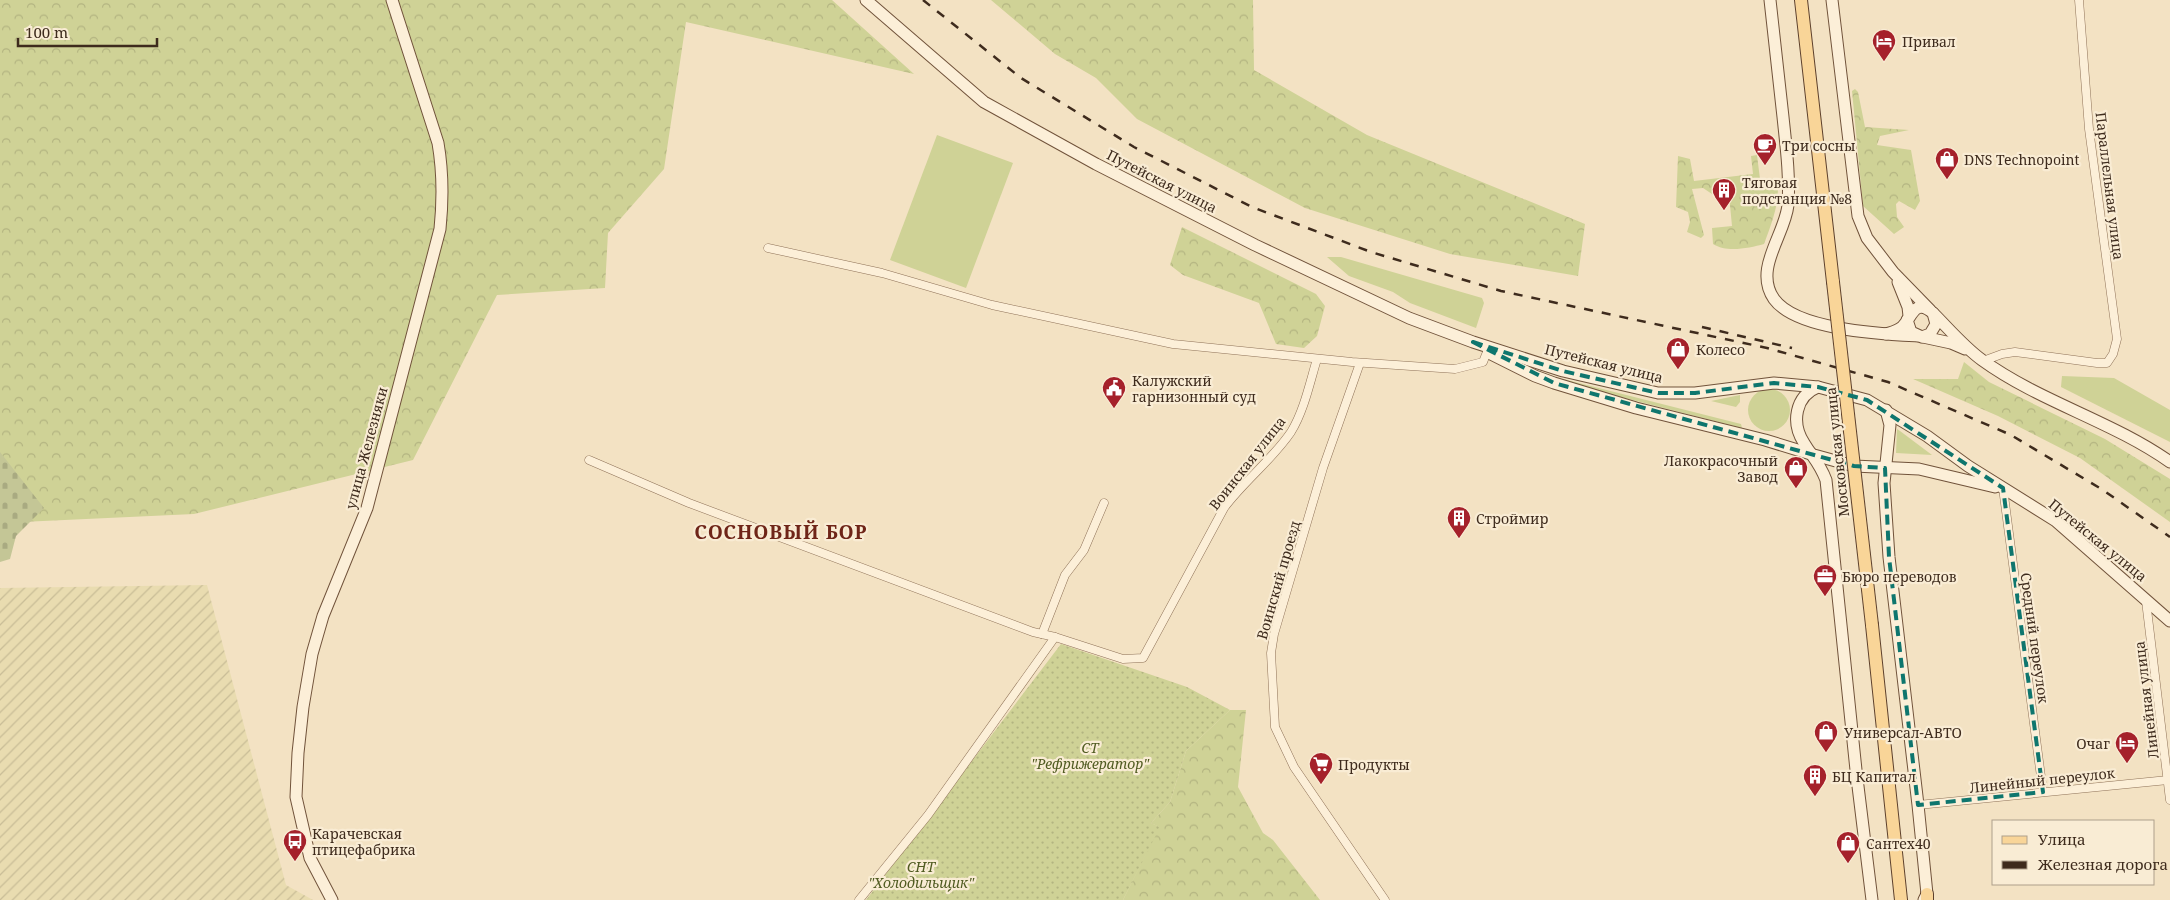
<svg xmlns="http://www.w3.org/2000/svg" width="2170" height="900" font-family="'Noto Serif',serif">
<defs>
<pattern id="farmland-furrows" width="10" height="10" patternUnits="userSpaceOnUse" patternTransform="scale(1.25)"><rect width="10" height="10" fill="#e9dcb0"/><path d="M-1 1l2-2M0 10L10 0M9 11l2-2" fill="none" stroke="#c9bd97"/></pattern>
<pattern id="forest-crowns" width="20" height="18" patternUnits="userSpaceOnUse" patternTransform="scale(1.25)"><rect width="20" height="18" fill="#cfd296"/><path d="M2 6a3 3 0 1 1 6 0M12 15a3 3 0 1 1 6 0" fill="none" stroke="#b3b481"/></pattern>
<pattern id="cemetery-stones" width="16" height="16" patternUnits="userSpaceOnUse" patternTransform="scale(1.25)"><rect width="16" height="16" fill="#c4c696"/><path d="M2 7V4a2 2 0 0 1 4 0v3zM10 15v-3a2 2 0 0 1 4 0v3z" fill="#a9aa81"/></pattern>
<pattern id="garden-dots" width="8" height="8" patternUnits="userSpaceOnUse" patternTransform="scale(1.25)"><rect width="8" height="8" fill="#cfd296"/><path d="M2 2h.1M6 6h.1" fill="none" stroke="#b3b481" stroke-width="1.8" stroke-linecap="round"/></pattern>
</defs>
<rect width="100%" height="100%" fill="#f3e2c3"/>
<!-- farmland -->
<path fill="url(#farmland-furrows)" d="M207,585l79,300 27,15h-313v-312z"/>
<!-- grass -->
<g fill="#cfd296">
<path d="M937,135l76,28 -47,125 -76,-28z"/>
<path d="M1327,257h14l141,41 2,5 -8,25 -66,-25 -17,-11 -44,-16z"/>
<path d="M2062,376l52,2 56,32v32l-109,-55z"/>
<path d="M1563,379l178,45 1,4 -172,-44z"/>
<circle cx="1769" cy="410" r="21"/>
<path d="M1740,395v7l-4,5 -25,-6z"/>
<path d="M1897,429l3,2 32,24 -36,-2z"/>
</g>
<!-- forest -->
<g fill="url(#forest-crowns)">
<path d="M0,0h832l82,74 -228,-52 -22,147 -56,64 -3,55 -108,7 -84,165 -219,54 -194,9z"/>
<path d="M991,0h262l1,70 113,65 218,89 -7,52 -128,-22 -145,-46 -168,-89 -41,-41 -41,-24z"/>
<path d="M1855,89l3,3 7,35 44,3 -29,6 -3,9 34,5 9,51 -5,9 -16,-9 -3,3 1,13 7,10 -10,7 -31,-28 -11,-115z"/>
<path d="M1757,155l3,24 17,-1c4,23 -5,44 -13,66 -15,4 -37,9 -51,0l-1,-16 20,-2 -3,-31 -14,1 -12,-8 -11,1 12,46 -3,3 -14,-6 3,-10 -2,-10 -12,-5 2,-51 12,3 4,22 59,-7 -2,-18z"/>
<path d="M1182,227l134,67 9,12 -8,30 -13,12 -28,-4 -17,-41 -76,-28 -13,-10z"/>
<path d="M1964,362l25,20 116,57 65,40v43l-90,-64 -82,-42 -85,-37h45z"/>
<path d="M1230,710h16l-8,77 25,46 10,7 47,60h-197l36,-73 -8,-4 19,-21 16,-51z"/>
</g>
<!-- cemetery -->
<path fill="url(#cemetery-stones)" d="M0,452l44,56 -28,28 -6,23 -10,3z"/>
<!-- garden -->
<path fill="url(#garden-dots)" d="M1061,644l126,43 43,23 -44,41 -16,51 -19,21 9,4 -37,73h-257z"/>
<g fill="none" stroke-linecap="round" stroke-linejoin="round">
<!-- street casing -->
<g stroke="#8f7258" stroke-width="9">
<g id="street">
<path d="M768,248l114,25 110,32 181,39 179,18 103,7 28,-7 4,-10"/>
<path d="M1983,361l19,-7 13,-2 82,11h10l6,-9 4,-15 -28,-210 -10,-129"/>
<path d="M1360,363l-37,105 -49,166 -3,19 4,74 19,40 91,133"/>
<path d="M589,460l100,43 344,129 22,5 68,22 20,-1 81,-150c20,-27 48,-48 67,-76 13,-21 19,-50 26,-73"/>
<path d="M2003,488l40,304"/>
<path d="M2146,601l24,199"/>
<path d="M1042,634l23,-59 19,-25 20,-47"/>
<path d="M1918,805l250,-25"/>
<path d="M859,900l69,-85 127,-178"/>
</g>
</g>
<!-- secondary casing -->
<g stroke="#71533b" stroke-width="13">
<g id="secondary">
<path d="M866,0l118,102 112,62 159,81 154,73 64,24 90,29 95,22h37l79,-10 44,4 49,13 60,36 41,30 88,55 114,100"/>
<path d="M1770,0c4,39 9,78 13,117 3,29 7,59 5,88 -3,30 -35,64 -14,94 22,31 108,35 144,37"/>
<path d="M1832,0l26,216 9,22 26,34 37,38"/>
<path d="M1898,282l10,25 1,9"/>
<path d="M1933,313c16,16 31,34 49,47 58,42 130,61 188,102"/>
<path d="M1886,334c6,-2 11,-3 16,-7 10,-9 12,-30 31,-14l3,11 -6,10 -8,3 -11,-5 -4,-12"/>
<path d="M1923,337l28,6 14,6"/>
<path d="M1489,353l46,23 19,7 82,25 129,32 49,15 40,11 65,3 76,18"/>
<path d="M1818,387c-23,9 -27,36 -14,56 9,15 15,19 22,37l30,290 16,130"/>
<path d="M1886,410l4,15 -6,58 5,74 29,248 9,89 -3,6"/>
<path d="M332,900l-22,-42 -14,-61 2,-44 5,-46 9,-53 11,-38 44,-108 73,-279c3,-29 3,-57 -2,-86l-46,-143"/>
</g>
</g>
<!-- primary casing -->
<g stroke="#5d402c" stroke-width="14">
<g id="primary">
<path d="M1801,0l32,282"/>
<path d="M1872,625l29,275"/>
<path d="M1927,900v-6"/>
</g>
</g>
<!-- street -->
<use href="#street" stroke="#fcefd8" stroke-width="8"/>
<!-- secondary -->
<use href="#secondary" stroke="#fcefd8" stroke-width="11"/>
<!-- primary -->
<use href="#primary" stroke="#f9d598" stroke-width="12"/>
<!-- rail -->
<g stroke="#3e2b1d" stroke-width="2.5" stroke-dasharray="9 9" stroke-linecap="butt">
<path d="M923,0l98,78 113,69 118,60 119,45 130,39 266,57 121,34 123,53 92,55 67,47"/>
<path d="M1702,327l90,21"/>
</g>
<!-- primary-bridge casing -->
<g stroke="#5d402c" stroke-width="14" stroke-linecap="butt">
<path id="primary-bridge" d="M1833,282l39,343"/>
</g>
<!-- primary-bridge -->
<use href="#primary-bridge" stroke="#f9d598" stroke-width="12"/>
</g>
<!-- marked area -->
<path fill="none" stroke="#0f766e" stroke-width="4" stroke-dasharray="10 6" stroke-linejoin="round" d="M1473,342l90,29 95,22h37l79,-10 44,4 49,13 136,88 40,304 -125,13 -29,-248 -4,-89 -31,-2 -300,-83z"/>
<!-- icons -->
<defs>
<g id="hotel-pin" transform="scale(1.25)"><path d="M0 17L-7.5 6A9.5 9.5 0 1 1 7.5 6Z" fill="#a5212b" stroke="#f9ecd4"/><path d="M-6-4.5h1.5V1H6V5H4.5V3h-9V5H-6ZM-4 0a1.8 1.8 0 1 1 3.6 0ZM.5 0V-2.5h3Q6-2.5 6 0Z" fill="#fff"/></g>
<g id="cafe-pin" transform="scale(1.25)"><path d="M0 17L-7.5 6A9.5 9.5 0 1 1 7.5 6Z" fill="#a5212b" stroke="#f9ecd4"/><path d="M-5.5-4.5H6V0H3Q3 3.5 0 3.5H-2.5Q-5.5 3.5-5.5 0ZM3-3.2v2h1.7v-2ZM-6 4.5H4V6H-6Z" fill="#fff"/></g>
<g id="shop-pin" transform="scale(1.25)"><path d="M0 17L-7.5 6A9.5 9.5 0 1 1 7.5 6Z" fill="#a5212b" stroke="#f9ecd4"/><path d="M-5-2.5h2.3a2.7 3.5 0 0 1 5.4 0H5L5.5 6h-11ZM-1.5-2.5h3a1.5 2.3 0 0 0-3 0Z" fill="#fff"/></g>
<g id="building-pin" transform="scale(1.25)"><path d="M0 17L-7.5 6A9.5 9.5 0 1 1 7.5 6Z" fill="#a5212b" stroke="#f9ecd4"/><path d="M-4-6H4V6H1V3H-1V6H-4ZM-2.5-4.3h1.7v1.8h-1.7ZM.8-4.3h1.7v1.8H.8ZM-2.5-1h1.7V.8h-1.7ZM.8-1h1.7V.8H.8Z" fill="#fff"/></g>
<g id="civic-pin" transform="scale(1.25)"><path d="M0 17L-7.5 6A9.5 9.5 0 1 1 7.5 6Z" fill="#a5212b" stroke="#f9ecd4"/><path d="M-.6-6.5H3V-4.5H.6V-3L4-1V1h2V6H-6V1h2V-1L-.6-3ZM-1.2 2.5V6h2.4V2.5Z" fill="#fff"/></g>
<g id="office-pin" transform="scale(1.25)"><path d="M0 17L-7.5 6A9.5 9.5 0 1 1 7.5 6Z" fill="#a5212b" stroke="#f9ecd4"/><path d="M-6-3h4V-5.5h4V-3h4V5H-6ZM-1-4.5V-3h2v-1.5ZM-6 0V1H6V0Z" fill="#fff"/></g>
<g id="supermarket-pin" transform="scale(1.25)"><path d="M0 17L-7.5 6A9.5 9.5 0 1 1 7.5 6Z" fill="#a5212b" stroke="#f9ecd4"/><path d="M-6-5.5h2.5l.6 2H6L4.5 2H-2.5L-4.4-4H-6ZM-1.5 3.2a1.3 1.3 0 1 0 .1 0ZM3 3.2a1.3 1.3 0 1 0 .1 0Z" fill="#fff"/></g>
<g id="bus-pin" transform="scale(1.25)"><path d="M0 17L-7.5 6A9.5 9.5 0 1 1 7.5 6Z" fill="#a5212b" stroke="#f9ecd4"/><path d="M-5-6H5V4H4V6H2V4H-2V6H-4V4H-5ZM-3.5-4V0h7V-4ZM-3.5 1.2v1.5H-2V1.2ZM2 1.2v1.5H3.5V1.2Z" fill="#fff"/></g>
</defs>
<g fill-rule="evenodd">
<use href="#hotel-pin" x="1884" y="41"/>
<use href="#cafe-pin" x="1765" y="145"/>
<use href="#shop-pin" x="1947" y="159"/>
<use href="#building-pin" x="1724" y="190"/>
<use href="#shop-pin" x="1678" y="349"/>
<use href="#civic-pin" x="1114" y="388"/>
<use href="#shop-pin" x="1796" y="468"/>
<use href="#building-pin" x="1459" y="518"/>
<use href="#office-pin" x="1825" y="576"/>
<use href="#shop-pin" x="1826" y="732"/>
<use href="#hotel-pin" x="2127" y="743"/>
<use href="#supermarket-pin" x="1321" y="764"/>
<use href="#building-pin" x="1815" y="776"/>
<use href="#bus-pin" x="295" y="841"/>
<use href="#shop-pin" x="1848" y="843"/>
</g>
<g text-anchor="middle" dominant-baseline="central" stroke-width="4.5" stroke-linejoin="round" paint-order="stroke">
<!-- poi labels -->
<g font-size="14" fill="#3e2b1d" stroke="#f9ecd4" text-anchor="start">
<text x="1902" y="41">Привал</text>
<text x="1782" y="145">Три сосны</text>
<text x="1964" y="159">DNS Technopoint</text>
<text x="1742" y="182">Тяговая<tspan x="1742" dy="16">подстанция №8</tspan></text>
<text x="1696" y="349">Колесо</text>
<text x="1132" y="380">Калужский<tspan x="1132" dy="16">гарнизонный суд</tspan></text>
<text x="1778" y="460" text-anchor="end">Лакокрасочный<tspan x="1778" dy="16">Завод</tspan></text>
<text x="1476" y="518">Строймир</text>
<text x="1842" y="576">Бюро переводов</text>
<text x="1844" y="732">Универсал-АВТО</text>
<text x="2110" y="743" text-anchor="end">Очаг</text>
<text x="1338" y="764">Продукты</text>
<text x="1832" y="776">БЦ Капитал</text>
<text x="312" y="833">Карачевская<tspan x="312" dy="16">птицефабрика</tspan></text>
<text x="1866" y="843">Сантех40</text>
</g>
<!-- street labels -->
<g font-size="14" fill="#3e2b1d" stroke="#f9ecd4">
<text transform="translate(1162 181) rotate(27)">Путейская улица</text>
<text transform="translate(2110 186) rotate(83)">Параллельная улица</text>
<text transform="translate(1604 363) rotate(14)">Путейская улица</text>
<text transform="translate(366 448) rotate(-75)">улица Железняки</text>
<text transform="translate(1837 452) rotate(-96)">Московская улица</text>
<text transform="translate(1247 463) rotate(-52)">Воинская улица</text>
<text transform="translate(2098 540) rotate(39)">Путейская улица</text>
<text transform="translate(1278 580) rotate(-74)">Воинский проезд</text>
<text transform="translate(2035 638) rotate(82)">Средний переулок</text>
<text transform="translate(2146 700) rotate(-97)">Линейная улица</text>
<text transform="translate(2042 780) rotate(-6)">Линейный переулок</text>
</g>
<!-- park labels -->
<g font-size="14" font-style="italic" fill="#515c22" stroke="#f9ecd4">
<text x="1090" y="747">СТ<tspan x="1090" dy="16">"Рефрижератор"</tspan></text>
<text x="921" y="866">СНТ<tspan x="921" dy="16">"Холодильщик"</tspan></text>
</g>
<!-- district labels -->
<g font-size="19" font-weight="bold" letter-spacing="1" fill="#6f2518" stroke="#f9ecd4">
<text x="781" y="532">СОСНОВЫЙ БОР</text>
</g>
</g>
<!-- legend -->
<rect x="1992" y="820" width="162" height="65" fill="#f9ecd4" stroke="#ae9f8b"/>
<rect x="2002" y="836" width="25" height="8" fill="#f9d598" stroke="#ae9f8b"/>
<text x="2038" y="845" font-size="15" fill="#3e2b1d">Улица</text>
<rect x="2002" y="861" width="25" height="8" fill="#3e2b1d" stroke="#ae9f8b"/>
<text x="2038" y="870" font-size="15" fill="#3e2b1d">Железная дорога</text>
<!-- scale -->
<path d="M18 38v8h139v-8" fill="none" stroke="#3e2b1d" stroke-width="2.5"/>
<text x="25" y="38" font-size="15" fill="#3e2b1d" stroke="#f9ecd4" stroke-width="4" paint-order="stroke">100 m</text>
</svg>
